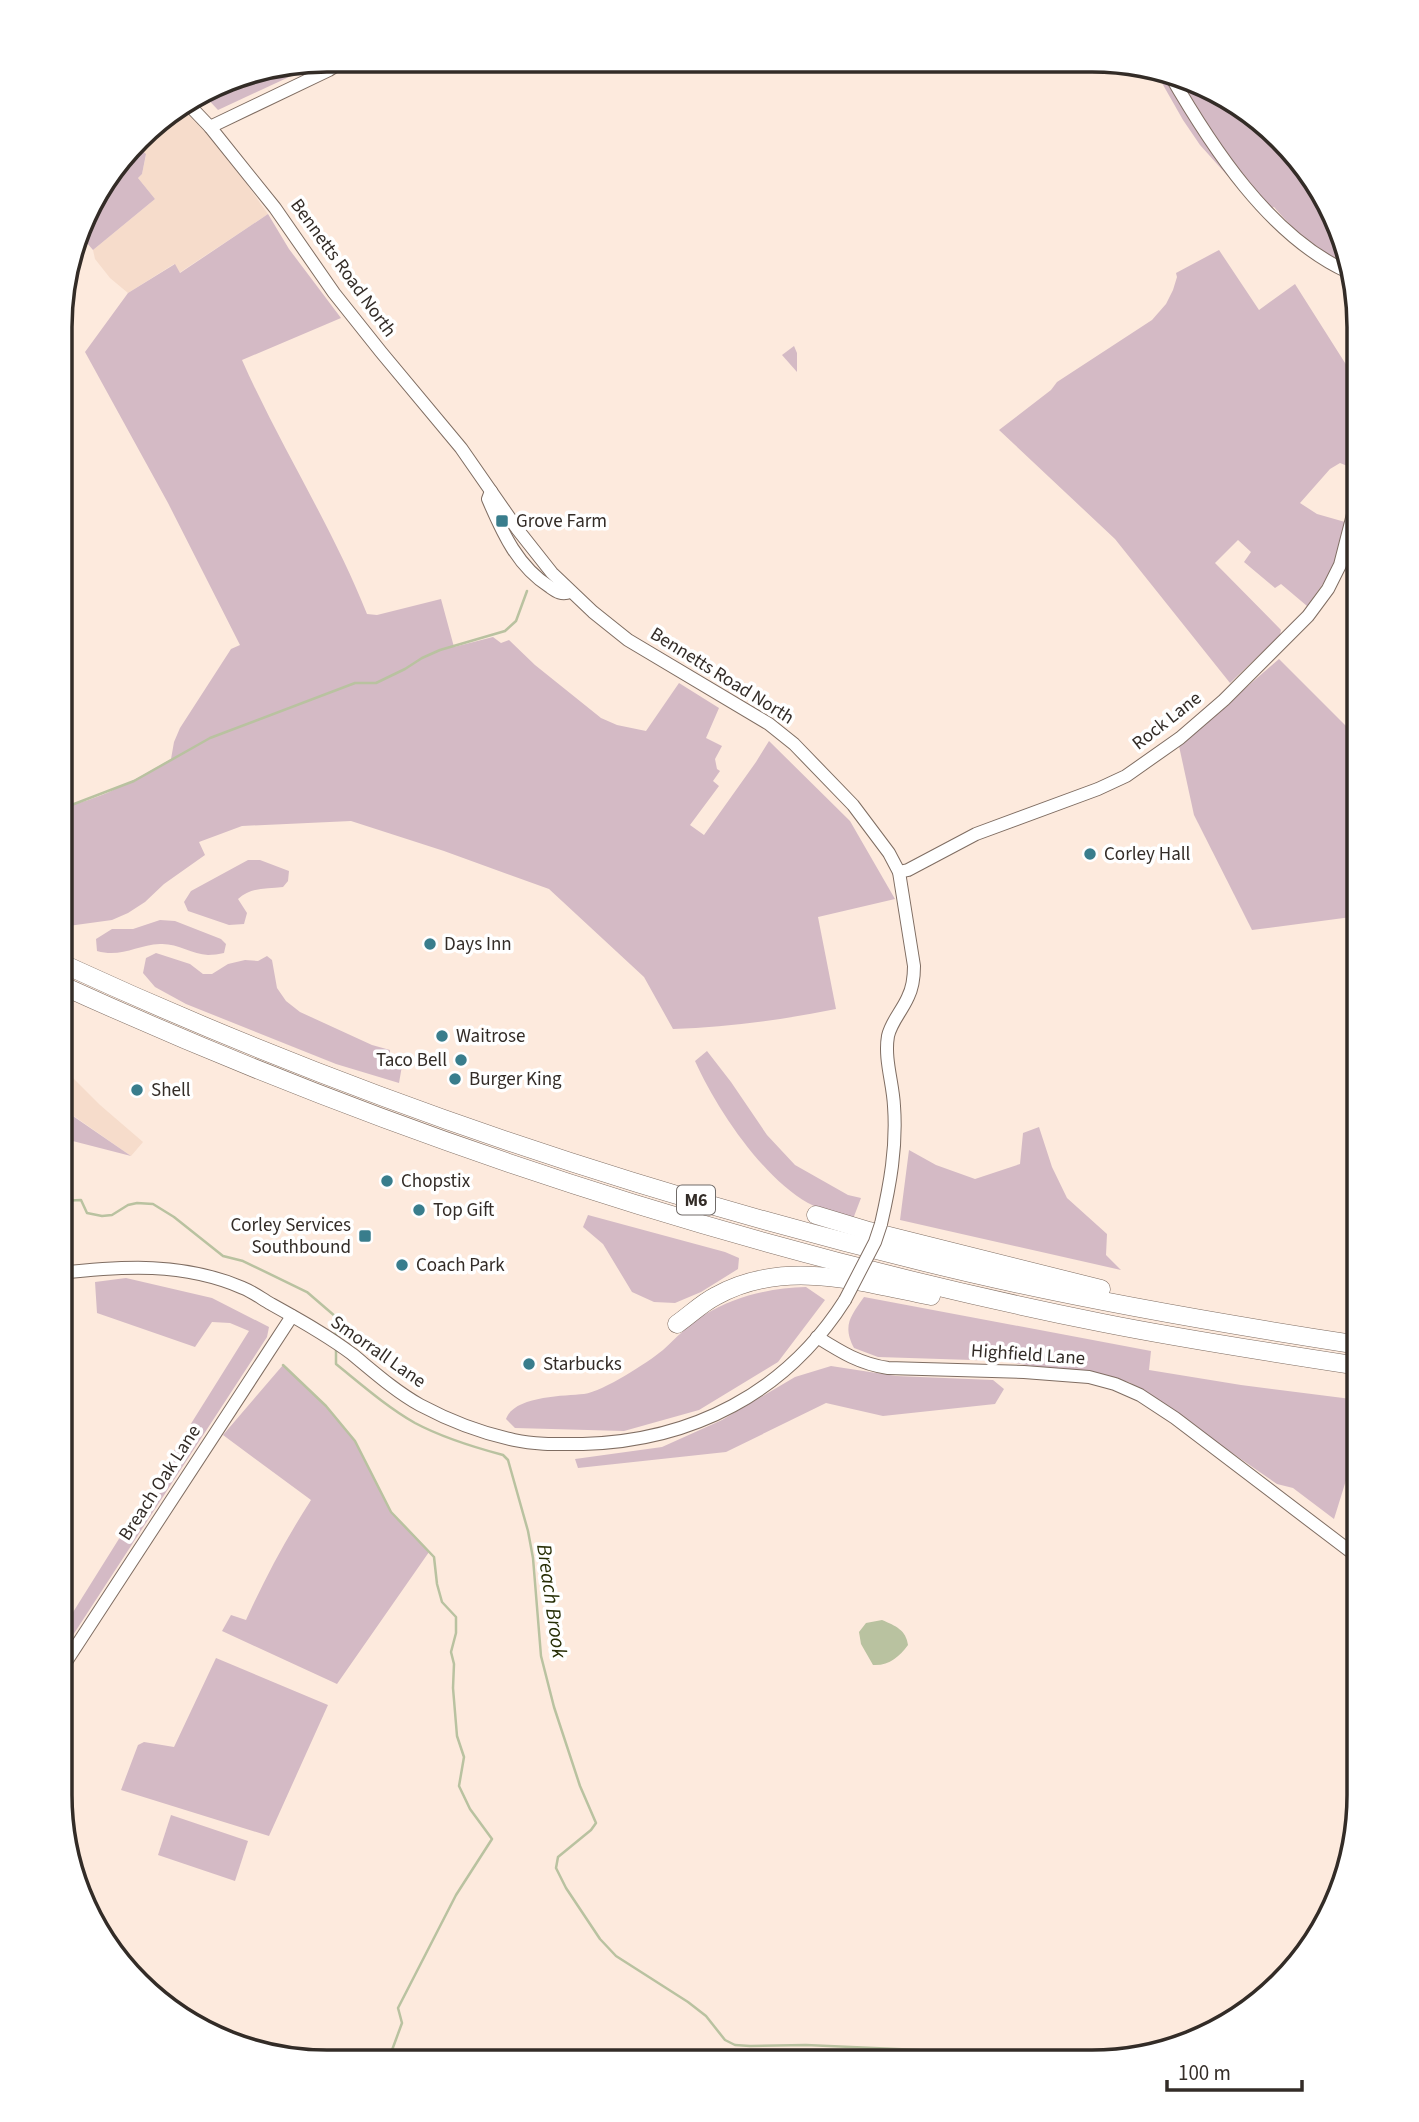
<svg xmlns="http://www.w3.org/2000/svg" width="1419" height="2122" font-family="'Source Sans 3',sans-serif">
<rect width="100%" height="100%" fill="#fdeadd"/>
<!-- built -->
<g fill="#f6dccb">
<path d="M182,108l43,45 43,61 -89,59 -5,-9 -46,29 -18,-15 -15,-19 -2,-9 62,-51 -17,-21 4,-4 4,-19 -11,-10 16,-19z"/>
<path d="M62,1067l38,38 43,37 -12,14 -70,-49z"/>
</g>
<!-- green -->
<g fill="#d4bac5">
<path d="M316,61l-14,10 -84,39 -14,-15 37,-21z"/>
<path d="M1154,69l40,11 61,35 27,32 27,26 30,51 9,44c-29,-16 -53,-36 -74,-61l-13,6 -61,-68 -17,-25z"/>
<path d="M135,145l11,9 -4,20 -4,4 17,21 -62,51 -12,-14 14,-42z"/>
<path d="M268,214l21,35 52,69 -99,42c38,86 90,166 125,254l10,1 64,-16 13,48 39,-10 8,6 8,-3 26,25 66,53 16,7 29,6 33,-48 40,25 -13,30 16,8 -7,13 2,10 3,2 -7,10 6,5 -29,39 14,10 52,-73 13,-21 81,80 45,78 -77,18 18,92c-54,11 -108,18 -163,20l-29,-52 -95,-88 -105,-38 -93,-30 -109,5 -43,16 6,13 -41,29 -19,18 -17,11 -16,7 -51,7v-121c35,-3 79,-29 110,-47l3,-17 6,-14 51,-79 9,-4 -72,-142 -83,-151 43,-59 47,-29 5,9z"/>
<path d="M1219,250l40,60 36,-26 64,101v79l-4,5 -15,-6 -10,6 -30,34 17,11 28,8 -5,23 -10,29 -23,32 -26,-22 -6,4 -31,-26 7,-10 -13,-12 -23,23 66,67 -1,5 -50,48 -115,-144 -116,-109 52,-40 6,-8 95,-62 14,-16 7,-14 4,-13 -1,-4z"/>
<path d="M794,346l3,7v19l-15,-17z"/>
<path d="M1279,659l80,80v177l-107,14 -58,-115 -15,-69z"/>
<path d="M248,860h12l29,11 -1,10 -5,6c-17,2 -32,0 -45,12l9,14 -3,11 -15,1 -41,-14 -4,-9 7,-11z"/>
<path d="M160,920l15,1 46,18 5,5 -2,9c-5,1 -11,2 -16,2 -16,-1 -31,-12 -48,-11 -23,1 -39,14 -63,7l-1,-12 16,-10h21z"/>
<path d="M156,953l34,11 13,10h9l16,-10 17,-4 13,1 9,-5 5,4 5,28 9,13 14,11 72,33 18,5v4l13,6 -4,23 -63,-19 -150,-60 -31,-17 -12,-14 3,-15z"/>
<path d="M707,1051l24,31 36,53 28,30 53,30 13,3 -8,21c-14,-5 -32,-9 -45,-16 -46,-26 -92,-95 -113,-142z"/>
<path d="M61,1107l6,5 64,44 -70,-18z"/>
<path d="M1039,1127l13,40 15,31 40,36 -1,21 15,15 -221,-50 9,-70 27,15 39,14 45,-15 3,-31z"/>
<path d="M588,1215l137,37 14,6 -1,11 -37,23 -26,11 -21,-1 -22,-10 -29,-48 -20,-17z"/>
<path d="M126,1278l86,20 57,29 -2,10 -207,318v-22l189,-302 -19,-8 -18,-1 -17,25 -98,-34 -2,-31z"/>
<path d="M806,1287l19,13 -47,62 -79,48 -75,21 -109,-3 -9,-9c8,-23 57,-23 78,-25 20,-3 63,-31 79,-44 13,-12 26,-26 41,-35 31,-19 66,-27 102,-28z"/>
<path d="M864,1297l287,54 -2,19 92,15 118,15v30l-6,18 -1,13 -18,58 -41,-31 -16,-4 -148,-102 -126,-21 -125,-4 -24,-9c-12,-23 -3,-32 10,-51z"/>
<path d="M283,1365l45,43 27,33 36,71 38,40 -92,132 -115,-53 9,-16 15,5c19,-42 40,-81 65,-120l-88,-65z"/>
<path d="M831,1366l65,10 97,4 11,9 -9,15 -112,12 -57,-13 -100,49 -148,16 -3,-9 87,-12 60,-27 73,-43z"/>
<path d="M216,1658l112,47 -59,131 -148,-46 17,-45 6,-3 30,5z"/>
<path d="M171,1815l77,26 -13,40 -77,-26z"/>
</g>
<!-- water -->
<path fill="#b9c2a0" d="M882,1620c14,6 24,10 26,25 -9,12 -19,21 -35,20l-12,-21 -2,-12 7,-9z"/>
<g fill="none" stroke-linecap="round" stroke-linejoin="round">
<!-- stream -->
<g stroke="#b9c2a0" stroke-width="2.5">
<path d="M61,809l73,-28 76,-43 145,-55h21l29,-14 17,-11 18,-8 65,-19 11,-10 11,-30"/>
<path d="M60,1201l21,-1 6,13 15,3 10,-1 16,-10 9,-2 16,1 21,13 49,39 20,5 64,31 29,25v21"/>
<path d="M336,1348v16c26,21 51,43 79,59 28,15 58,24 88,32l5,5 20,71 5,27 8,98 13,51 26,79 16,37 -5,7 -33,27 -2,11 10,20 34,51 16,17 72,46 18,14 19,24 10,5 15,1 56,-1 113,5 12,5 6,7"/>
<path d="M283,1365l43,41 29,35 36,71 43,45 3,27 5,18 14,15v16l-5,19 3,12 -1,24 4,48 7,21 -5,29 11,23 22,30 -36,56 -58,113 4,15 -14,38"/>
</g>
<!-- minor casing -->
<g stroke="#7f6d62" stroke-width="14">
<g id="minor">
<path d="M1169,73c42,73 100,163 179,199"/>
<path d="M188,104l22,23 65,81 59,85 47,59 80,96 57,82 34,43 41,39 35,28 141,84 25,20 59,61 36,48 10,19 15,94c0,10 -1,21 -6,31 -6,14 -17,25 -20,39 -4,23 5,47 6,70 3,41 -4,79 -13,118"/>
<path d="M210,127l119,-57 16,-10"/>
<path d="M491,491l-3,8c15,35 30,68 62,88 7,5 12,8 20,5"/>
<path d="M899,872l9,-2 68,-36 122,-45 28,-13 54,-38 44,-38 84,-84 20,-27 12,-24 19,-74"/>
<path d="M60,1273c63,-7 123,-11 183,15 10,4 19,11 28,16 27,15 56,31 81,50 22,18 43,37 68,51 30,16 61,28 94,35 23,5 46,4 69,4 109,-3 203,-51 262,-144"/>
<path d="M817,1337c24,15 43,27 71,31l136,4 65,5 26,7 25,11 35,23 184,140"/>
<path d="M60,1671l232,-355"/>
</g>
</g>
<!-- highway casing -->
<g stroke="#7f6d62" stroke-width="19">
<g id="highway">
<path d="M61,963c290,134 597,237 909,310 129,30 259,52 389,72"/>
<path d="M61,985c333,152 684,266 1042,338 85,17 171,30 256,43"/>
<path d="M816,1215l53,16 232,58"/>
<path d="M677,1324c13,-9 25,-21 39,-28 68,-38 144,-14 215,0"/>
</g>
</g>
<!-- minor -->
<use href="#minor" stroke="#fff" stroke-width="12"/>
<!-- highway -->
<use href="#highway" stroke="#fff" stroke-width="18"/>
<!-- minor-bridge casing -->
<g stroke="#7f6d62" stroke-width="14" stroke-linecap="butt">
<path id="minor-bridge" d="M845,1300l30,-58 6,-18"/>
</g>
<!-- minor-bridge -->
<use href="#minor-bridge" stroke="#fff" stroke-width="12"/>
</g>
<!-- markers -->
<g fill="#397d8c" stroke="#fff" stroke-width="2.5">
<rect x="495" y="514" width="14" height="14" rx="3.5"/>
<circle cx="1090" cy="854" r="7"/>
<circle cx="430" cy="944" r="7"/>
<circle cx="442" cy="1036" r="7"/>
<circle cx="461" cy="1060" r="7"/>
<circle cx="455" cy="1079" r="7"/>
<circle cx="137" cy="1090" r="7"/>
<circle cx="387" cy="1181" r="7"/>
<circle cx="419" cy="1210" r="7"/>
<rect x="358" y="1229" width="14" height="14" rx="3.5"/>
<circle cx="402" cy="1265" r="7"/>
<circle cx="529" cy="1364" r="7"/>
</g>
<g text-anchor="middle" dominant-baseline="central" stroke-width="7" stroke-linejoin="round" paint-order="stroke">
<!-- shield labels -->
<rect fill="#fff" stroke="#706b68" stroke-width="2" x="677" y="1185.5" width="38" height="29" rx="5"/>
<g font-size="18" font-weight="bold" fill="#332c27">
<text x="696" y="1200">M6</text>
</g>
<!-- street labels -->
<g font-size="19" fill="#332c27" stroke="#fff">
<text transform="translate(343 268) rotate(54)">Bennetts Road North</text>
<text transform="translate(722 676) rotate(32)">Bennetts Road North</text>
<text transform="translate(1167 721) rotate(-38)">Rock Lane</text>
<text transform="translate(378 1352) rotate(35)">Smorrall Lane</text>
<text transform="translate(1028 1355) rotate(4)">Highfield Lane</text>
<text transform="translate(160 1483) rotate(-57)">Breach Oak Lane</text>
</g>
<!-- poi labels -->
<g font-size="19" fill="#332c27" stroke="#fff" text-anchor="start">
<text x="516" y="521">Grove Farm</text>
<text x="1104" y="854">Corley Hall</text>
<text x="444" y="944">Days Inn</text>
<text x="456" y="1036">Waitrose</text>
<text x="447" y="1060" text-anchor="end">Taco Bell</text>
<text x="469" y="1079">Burger King</text>
<text x="151" y="1090">Shell</text>
<text x="401" y="1181">Chopstix</text>
<text x="433" y="1210">Top Gift</text>
<text x="351" y="1225" text-anchor="end">Corley Services<tspan x="351" dy="22">Southbound</tspan></text>
<text x="416" y="1265">Coach Park</text>
<text x="543" y="1364">Starbucks</text>
</g>
<!-- water labels -->
<g font-size="21" font-style="italic" fill="#272e05" stroke="#fff">
<text transform="translate(552 1601) rotate(82)">Breach Brook</text>
</g>
</g>
<!-- crop -->
<path d="M0 0H1419V2122H0ZM327 72H1092A255 255 0 0 1 1347 327V1795A255 255 0 0 1 1092 2050H327A255 255 0 0 1 72 1795V327A255 255 0 0 1 327 72Z" fill="#fff" fill-rule="evenodd"/>
<path fill="none" stroke="#332c27" stroke-width="3.5" d="M327 72H1092A255 255 0 0 1 1347 327V1795A255 255 0 0 1 1092 2050H327A255 255 0 0 1 72 1795V327A255 255 0 0 1 327 72Z"/>
<!-- scale -->
<path d="M1167 2080v10h135v-10" fill="none" stroke="#332c27" stroke-width="3.5"/>
<text x="1178" y="2080" font-size="21" fill="#332c27" stroke="#ffffff" stroke-width="5" paint-order="stroke">100 m</text>
</svg>
